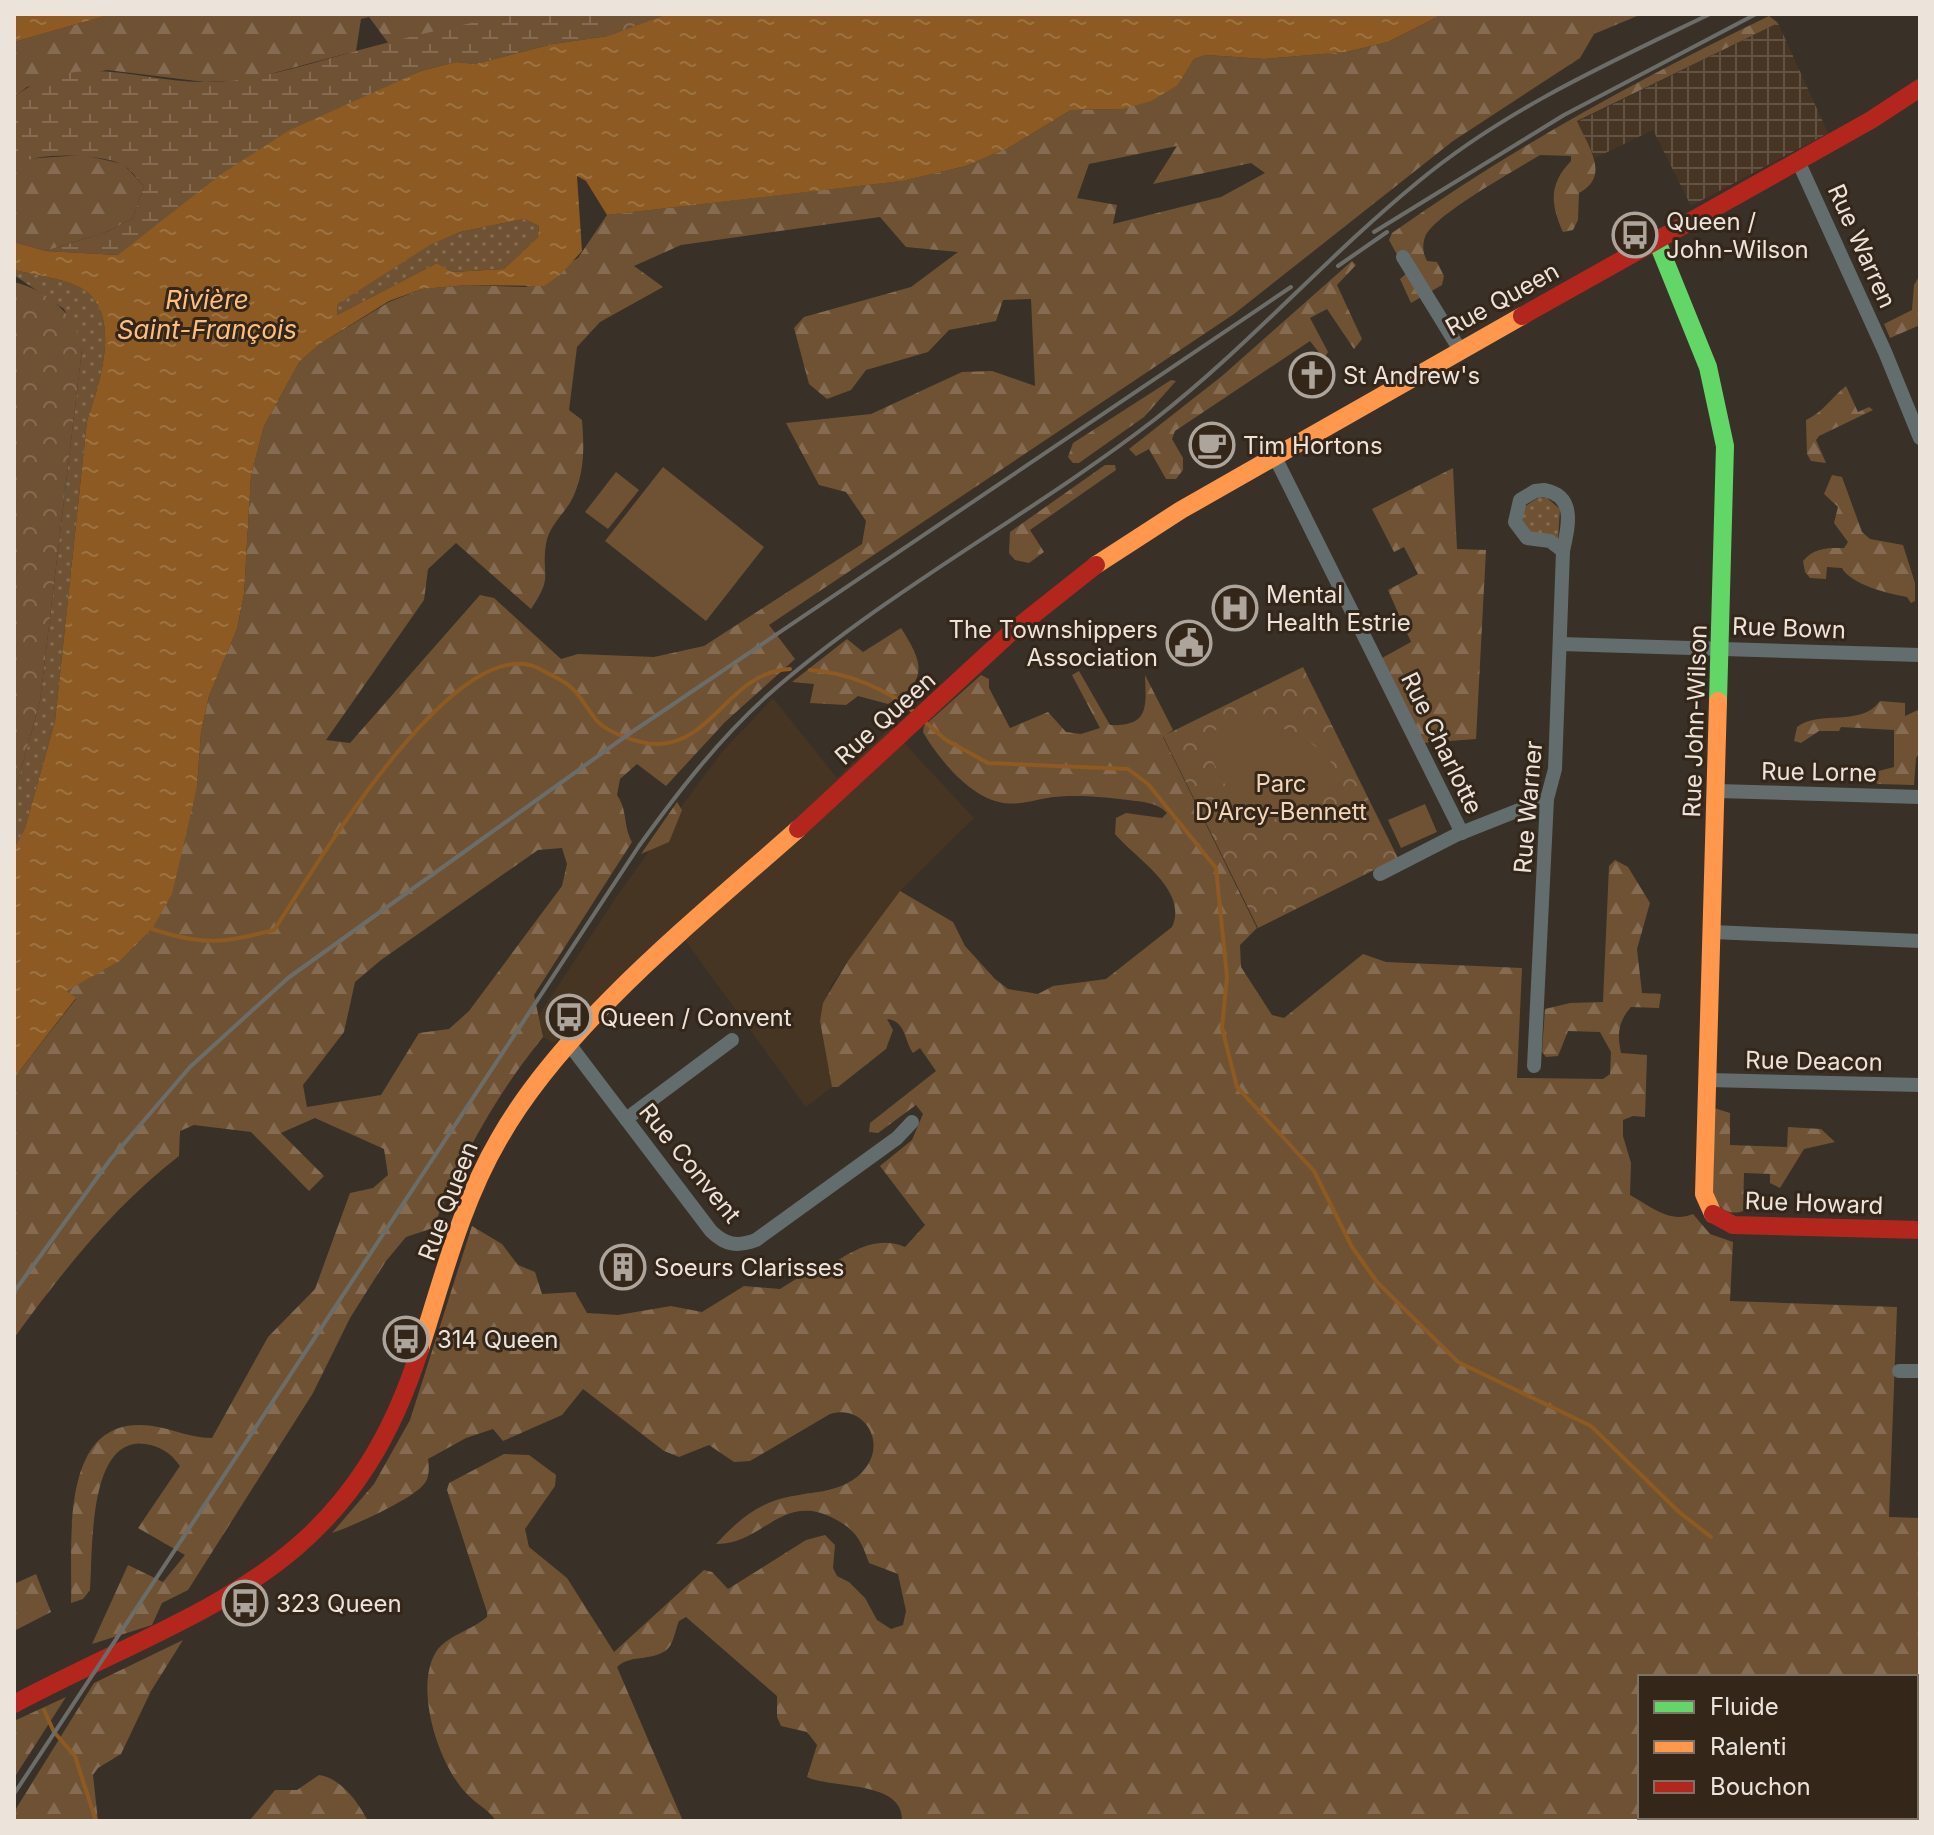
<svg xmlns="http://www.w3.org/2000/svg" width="1934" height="1835" font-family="Inter,sans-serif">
<defs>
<pattern id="industrial-grid" width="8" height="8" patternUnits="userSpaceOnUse" patternTransform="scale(2)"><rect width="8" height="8" fill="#473524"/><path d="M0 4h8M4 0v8" fill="none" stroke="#625243"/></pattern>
<pattern id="grass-dots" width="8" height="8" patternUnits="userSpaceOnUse" patternTransform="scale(2)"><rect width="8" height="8" fill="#6f5234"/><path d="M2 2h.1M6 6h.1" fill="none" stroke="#846b51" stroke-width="1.8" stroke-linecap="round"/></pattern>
<pattern id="forest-firs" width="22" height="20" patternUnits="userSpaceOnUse" patternTransform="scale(2)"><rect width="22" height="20" fill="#6f5234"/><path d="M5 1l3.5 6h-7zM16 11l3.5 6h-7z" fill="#846b51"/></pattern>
<pattern id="wetland-marsh" width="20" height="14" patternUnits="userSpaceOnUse" patternTransform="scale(2)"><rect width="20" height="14" fill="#6f5234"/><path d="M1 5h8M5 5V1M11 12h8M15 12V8" fill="none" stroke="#846b51"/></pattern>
<pattern id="park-crowns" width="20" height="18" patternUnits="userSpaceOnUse" patternTransform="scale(2)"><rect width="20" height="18" fill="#6f5234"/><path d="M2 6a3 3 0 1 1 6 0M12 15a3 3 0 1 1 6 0" fill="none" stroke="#846b51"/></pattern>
<pattern id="water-ripples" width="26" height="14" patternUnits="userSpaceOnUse" patternTransform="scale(2)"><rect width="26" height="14" fill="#8c5a22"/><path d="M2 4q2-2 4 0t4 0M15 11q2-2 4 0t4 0" fill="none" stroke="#9c7242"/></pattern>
</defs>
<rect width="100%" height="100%" fill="#393028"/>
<!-- built -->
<path fill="#473524" d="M773,698l64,80 53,-50 84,90 -74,73 -69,94 -11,36 12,66 -26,20 -129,-178 -123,114 -25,-13 90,-137 78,-108 26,-34z"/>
<!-- industrial -->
<path fill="url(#industrial-grid)" d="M1778,23l50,110 -137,73 -38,-76 -58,28 -18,-36z"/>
<!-- grass -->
<g fill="url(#grass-dots)">
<path d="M524,219l15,7 -1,11 -34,32 -52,3 -15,-9 -100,52 1,-11 91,-59 31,-13z"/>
<path d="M14,270c20,5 49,8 67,18 43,25 18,97 6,133l-32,300 -30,107 -11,20v-53l26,-94 42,-352 -18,-40 -50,-34z"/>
<path d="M1539,497l8,1 13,11 -2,30 -27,-5 -9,-8 2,-19z"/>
</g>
<!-- forest -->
<g fill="url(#forest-firs)" fill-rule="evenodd">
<path d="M112,14h406l-129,30 -20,-27 -8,2 -5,32 -109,29 -42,2 -98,-12 -80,17 -13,10v-55z"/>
<path d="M1443,14h199l-48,20 -14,24 -127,83 -219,173 -465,311 26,34 -70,63 -59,64 -29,-22 -17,15 -3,16c11,16 6,31 15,47l-98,153 9,42c-48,59 -81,121 -110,191l-27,9 -20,24 -36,57 -37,75 -125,197 -26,13 -10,22 -60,19 36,-79 35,17 22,-27 -47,-27 42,-62c-9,-13 -20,-20 -35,-22 -58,-8 -52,110 -55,146l-7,9 -12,4c2,-55 -13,-179 69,-178 25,0 47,13 72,13l56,-101 47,-48 35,-96 23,-5 15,-13 -4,-26 -69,-31 -34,15 43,43 -15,15 -58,-59 -57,-7 -14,6 -1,25c-66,51 -116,115 -165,182v-260l62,-79 -11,-8 55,-30 32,-32 45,-142 4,-55 8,-36 28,-67 7,-35 7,-118 13,-50 36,-65 20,-17 69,-42 33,-13 45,-4 59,2 52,-29 29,-43 294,-34 65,-15 44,-19 61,-37 52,-1 55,-24 16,-26 12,-4 58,4 82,-7 42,-10zM1177,146l-24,38 98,-21 14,10 -44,24 -108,27 4,-19 -40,-7 12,-34zM880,217l26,30 52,5 -47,35 -107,30 -10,11 15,56 18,15 24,-9 15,-20 62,-18 21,-22 47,-9 7,-21 28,-1 4,87 -43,-15 -30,1 -91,42 -85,9 33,62 27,7 20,29 -4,23 -158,102 -50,11 -76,-3 -17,5 -67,-61 -14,-3 -130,148 -24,-3 98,-140 4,-31 28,-26 75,66c23,-34 10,-31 15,-65 3,-20 21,-32 28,-49 11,-25 10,-49 8,-75l-13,-10 8,-63 23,-25 63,-35 -29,-21 47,-21zM562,848l5,16 -5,22 -93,125 -20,18 -30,4 -38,62 -74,12 -4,-22 41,-53 11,-50 26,-22 157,-110z"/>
<path d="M1769,16l9,7 -201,98c10,24 35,55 2,72l-1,27 -5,10 -10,2c-13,-29 -14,-48 8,-71v-5l-31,-1c-24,15 -107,60 -115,82 -3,9 -2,16 2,24l10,1 7,14 -2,9 -31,18 -11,-24 7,-6 -18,-33 3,-7c119,-84 246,-154 377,-217z"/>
<path d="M83,155l40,9 21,22 -11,32 -24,13 -63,20 -32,-9v-77l10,-6z"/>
<path d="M1352,261l4,4 -19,20 25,54 -8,10 -27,-40 -17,9 18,34 -4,7 -14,-18 -135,90 -3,8 11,19v12l-7,9h-10l-17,-30 -13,7 -7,-7 93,-73z"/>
<path d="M1920,275v50l-30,13 -6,-14 28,-14 2,-25z"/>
<path d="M1171,380l5,1 -32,36 -65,46h-6l-5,-6 5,-14z"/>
<path d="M1846,386l12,26 11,-5 4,3 -54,26 -3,4 10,23 -15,-2 -4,-7 -1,-34c17,-8 25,-22 40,-34z"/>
<path d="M1105,465h10l1,5 -86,60 14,22 -15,11 -14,-3 -6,-7 1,-21z"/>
<path d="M1453,468l4,81 29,1 -10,189 -53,4 -41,-85 29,-16 -23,-52 30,-16 -14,-27 -10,5 -22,-43z"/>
<path d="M1832,475l10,2 20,55 8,7 33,6 12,38v18l-4,2 -4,-6c-18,-3 -57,-13 -65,-29l-15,-1 -1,12 -16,-1 -5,-6 -2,-11c12,-14 25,-13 41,-13l4,-6 -14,-19 4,-16 -14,-13z"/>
<path d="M901,628c23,36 28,53 -13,76l-30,-8 -12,9 -36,-2 4,-19 -22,-2 55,-43 16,13z"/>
<path d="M1079,671l31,54c40,2 36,-19 35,-50l28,55 -10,7 94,191 -17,17 1,22 31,48 12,3 79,-64 23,8 136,6 -5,110 86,1 7,-5 1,-22 -11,-20 -32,-1 -10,25 -12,1 -4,-5 3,-43 25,-6 33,-1 6,-136 6,-6 13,7 22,36 -13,46 5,44 19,1 -2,14 -28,-1c-13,15 -14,27 -10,46l26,2 -2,62 -12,-1 -10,4v16l8,27 -1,32c20,11 40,29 63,19l17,20 23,8 -3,59 167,6 -8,210 31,1v303h-1018c2,-41 -70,-32 -95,-44l10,-32 -10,-13 -26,-6 -4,-9v-21l-91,-79 -7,4c-3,7 -5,19 -9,25 -13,17 -39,7 -53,21l66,154h-187c-8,-12 -17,-15 -27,-25 -29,-27 -56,-107 -33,-144 10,-16 36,-22 51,-35v-5l-40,-122 2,-7 55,-29 25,1 27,20 -1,11 -30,43 4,18 38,31 47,74 90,-82 8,2 16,17 78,-49 19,-5 10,10 -2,23 4,8 12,6 16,16 12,22 14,9 12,-4 3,-14 -8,-37 -29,-11c-8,-24 -15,-35 -38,-46 -50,-24 -69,28 -115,27 17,-18 32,-33 55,-42 32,-13 74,-4 96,-36 19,-28 -6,-62 -37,-52l-80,47 -16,1 -25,-17 -30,12 -15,-6 -81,-62 -21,26 -59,26 -10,-12 -27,9 -38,21c1,8 2,18 -4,25 -11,15 -73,43 -92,49l42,-49 36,-64 62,-194 30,18 16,21 17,7 7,22 33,-2 12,21 31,2 53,-9 31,6 42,-26 36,3 24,-15 6,5c30,-19 60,-47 95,-32l20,-22 -45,-59 32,-26 11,-26 -7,-9 -38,28 -9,-1 1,-9 66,-52 -16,-23 -7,5c-9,-13 -7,-32 -26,-34l6,11 -7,19 -48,38h-6l-12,-66 3,-18 25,-42 52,-70 53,31 12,24 30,33 13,10 30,5 15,-8 53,-7 66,-52c17,-37 -36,-68 -57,-93l1,-16 10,-5 36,5 5,-5c-11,-11 -24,-11 -39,-13 -25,-3 -56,-6 -81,-2 -16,3 -31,8 -48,4 -31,-7 -61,-44 -76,-70l1,-6 57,-51 8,4v9l21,40 38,-16 18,20 15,2 19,-6 -28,-53zM1640,1677h276v140h-276z"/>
<path d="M1880,701l25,2v13l15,-7v43l-4,6 -2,27 -36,-1 -7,-4v-7l23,-6v-37l-53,-3 -2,4h-20l-18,12 -7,-2 3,-14c24,-18 63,1 83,-26z"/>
<path d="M677,802l5,8 -13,32 -28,12z"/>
<path d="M1714,1108l16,5v32l57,2 1,-20 33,2 14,13 -31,7 -24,39 -10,-5v-9l-26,-1 -1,38c-15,5 -25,-3 -30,-16z"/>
<path d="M36,1574l15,38 -37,19v-47z"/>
<path d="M183,1640l-32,51 -30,63 -23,14 -5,7 5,46h-84v-9l80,-129z"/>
<path d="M66,1697l-52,81v-57z"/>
<path d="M319,1775c22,3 39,27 49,46h-119l26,-31h22z"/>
</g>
<!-- wetland -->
<path fill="url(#wetland-marsh)" d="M518,14h149l-59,22 -55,8 -78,20 -19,-2 -35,9 -77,38 -226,146 -72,-4 63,-20 24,-13 11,-32c-6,-6 -14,-18 -23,-22 -24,-11 -84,-12 -107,1v-68c66,-49 126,-13 195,-15 49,-1 96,-17 143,-30 55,-15 110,-28 166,-38z"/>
<!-- park -->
<g fill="url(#park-crowns)">
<path d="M609,14h58l-59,22z"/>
<path d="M14,282c33,8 63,33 68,67l-42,352 -26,94z"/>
<path d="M1303,667l95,191 -140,70 -95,-192z"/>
</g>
<!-- garden -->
<g fill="#6f5234">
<path d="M663,467l101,80 -58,74 -101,-80z"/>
<path d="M616,472l23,18 -31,39 -23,-17z"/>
<path d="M1243,722c44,0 80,21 101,60l-94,50 -51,-97z"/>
<path d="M1425,804l12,28 -36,16 -13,-28z"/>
</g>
<!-- water -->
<g fill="url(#water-ripples)" fill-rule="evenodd">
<path d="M14,14h98l-98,28z"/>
<path d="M667,14h776l-55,28 -42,10 -82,7 -58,-4 -12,4 -16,26 -27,16 -28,8 -52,1 -61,37 -44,19 -64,15 -295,34 -21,-34 -9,-5 5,75 -21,23 -17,12 -77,-1 -45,4 -33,12 -69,43 -20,17 -36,65 -13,50 -7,118 -7,35 -28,67 -8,36 -4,55 -25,107 -20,35 -32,32 -54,30 10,7 -62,80v-230l11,-20 30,-107 32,-300c12,-36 37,-108 -6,-133 -18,-10 -47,-13 -67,-18v-28l32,9 72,4 102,-80 68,-44 133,-60 35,-9 19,2 78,-20 55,-8zM524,219l15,7 -1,11 -34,32 -52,3 -15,-9 -100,52 1,-11 92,-59 30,-13z"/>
</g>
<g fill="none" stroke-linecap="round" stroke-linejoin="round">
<!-- stream -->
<g stroke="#8c5a22" stroke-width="4">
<path d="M810,670c36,2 78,19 105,43"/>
<path d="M925,722l21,18 42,23 140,6 20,15 68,84 11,109 -5,51 15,59 77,84 38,76 25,35 81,80 133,64 88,86 32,25"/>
<path d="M152,929c52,17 70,14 122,1 39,-58 182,-305 266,-261 8,5 19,9 27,15 12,8 20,25 30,37 11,12 45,24 62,23 56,-3 71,-72 131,-75"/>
<path d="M44,1710l10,22 21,24 21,65"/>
</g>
<!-- street -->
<g stroke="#636d6d" stroke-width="14">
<path d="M1798,161l87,191 35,86"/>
<path d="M1403,257l57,93"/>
<path d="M1275,457l187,376"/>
<path d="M1544,490c33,6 24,37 19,61l-13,-10 -23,-3 -12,-16 5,-22 15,-9z"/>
<path d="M1561,644l359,11"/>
<path d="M1717,791l203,6"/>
<path d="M1380,874l76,-39 91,-36"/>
<path d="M1713,932l207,9"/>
<path d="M569,1044l142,187c14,14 26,16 45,9l141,-102 15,-16"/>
<path d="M1534,1066l13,-267 8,-30 8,-218"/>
<path d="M1708,1080l212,5"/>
<path d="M626,1119l106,-79"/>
<path d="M1899,1371h21"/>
</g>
<!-- fast -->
<path stroke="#63d668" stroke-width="18" d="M1657,241l51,126 17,79 -7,255"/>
<!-- slow -->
<g stroke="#ff974d" stroke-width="18">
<path d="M1096,565l85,-55 341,-194"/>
<path d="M1713,1214l-9,-20 14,-493"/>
<path d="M420,1349c23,-71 41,-145 79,-210 65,-115 200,-222 299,-310"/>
</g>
<!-- jam -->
<g stroke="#b3261e" stroke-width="18">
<path d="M1522,316l349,-196 49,-32"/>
<path d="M798,829l211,-195 87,-69"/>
<path d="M1713,1214l20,11 187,5"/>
<path d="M14,1704c189,-100 334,-127 406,-355"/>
</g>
<!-- rail -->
<g stroke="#6c6d69" stroke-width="4">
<path d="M1374,232l190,-117 192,-101"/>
<path d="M1338,266l49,-34"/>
<path d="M14,1292l96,-132 80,-93 98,-89 338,-242 665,-449"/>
<path d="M14,1794l625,-948c39,-54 79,-106 129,-151 115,-102 263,-180 386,-275 94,-73 173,-164 265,-239 87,-72 190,-118 291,-167"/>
</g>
</g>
<!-- icons -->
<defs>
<g id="bus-ring" transform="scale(2.3)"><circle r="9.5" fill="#342619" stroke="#ada49c" stroke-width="1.5"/><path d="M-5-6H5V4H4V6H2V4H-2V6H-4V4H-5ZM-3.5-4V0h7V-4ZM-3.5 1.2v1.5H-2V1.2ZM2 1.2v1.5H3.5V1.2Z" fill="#ada49c"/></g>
<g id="church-ring" transform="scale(2.3)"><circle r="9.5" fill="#342619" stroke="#ada49c" stroke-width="1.5"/><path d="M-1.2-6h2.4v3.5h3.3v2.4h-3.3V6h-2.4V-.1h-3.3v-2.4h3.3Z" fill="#ada49c"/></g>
<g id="cafe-ring" transform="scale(2.3)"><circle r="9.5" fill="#342619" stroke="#ada49c" stroke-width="1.5"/><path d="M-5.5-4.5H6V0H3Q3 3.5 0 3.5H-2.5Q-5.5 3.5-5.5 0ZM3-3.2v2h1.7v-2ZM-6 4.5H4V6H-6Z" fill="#ada49c"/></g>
<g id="hospital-ring" transform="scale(2.3)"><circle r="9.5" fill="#342619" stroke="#ada49c" stroke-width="1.5"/><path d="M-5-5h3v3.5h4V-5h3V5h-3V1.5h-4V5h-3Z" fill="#ada49c"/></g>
<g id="civic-ring" transform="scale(2.3)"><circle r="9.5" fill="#342619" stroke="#ada49c" stroke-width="1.5"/><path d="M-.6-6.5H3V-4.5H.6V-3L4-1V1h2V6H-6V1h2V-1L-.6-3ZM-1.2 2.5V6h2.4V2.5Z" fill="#ada49c"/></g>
<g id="building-ring" transform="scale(2.3)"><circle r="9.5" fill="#342619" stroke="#ada49c" stroke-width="1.5"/><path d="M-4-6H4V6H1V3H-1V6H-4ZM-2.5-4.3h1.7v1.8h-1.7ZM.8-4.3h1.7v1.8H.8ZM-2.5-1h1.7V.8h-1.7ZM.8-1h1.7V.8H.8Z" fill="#ada49c"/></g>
</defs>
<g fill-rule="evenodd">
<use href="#bus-ring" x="1635" y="235"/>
<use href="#church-ring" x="1312" y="375"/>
<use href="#cafe-ring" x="1212" y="445"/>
<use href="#hospital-ring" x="1235" y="608"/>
<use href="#civic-ring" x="1189" y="643"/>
<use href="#bus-ring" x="569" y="1017"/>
<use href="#building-ring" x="623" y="1267"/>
<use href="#bus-ring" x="406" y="1339"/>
<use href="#bus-ring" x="245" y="1603"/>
</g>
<g text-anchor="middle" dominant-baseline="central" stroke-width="6" stroke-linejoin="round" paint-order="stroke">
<!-- poi labels -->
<g font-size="24" fill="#ece3da" stroke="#342619" text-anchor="start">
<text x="1666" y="221">Queen /<tspan x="1666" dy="28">John-Wilson</tspan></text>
<text x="1343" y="375">St Andrew's</text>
<text x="1243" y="445">Tim Hortons</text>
<text x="1266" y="594">Mental<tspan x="1266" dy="28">Health Estrie</tspan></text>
<text x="1158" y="629" text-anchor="end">The Townshippers<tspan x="1158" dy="28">Association</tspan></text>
<text x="600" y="1017">Queen / Convent</text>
<text x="654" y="1267">Soeurs Clarisses</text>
<text x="437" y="1339">314 Queen</text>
<text x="276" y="1603">323 Queen</text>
</g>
<!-- street labels -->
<g font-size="24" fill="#ece3da" stroke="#342619">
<text transform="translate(1862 246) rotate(66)">Rue Warren</text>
<text transform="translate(1502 299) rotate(-29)">Rue Queen</text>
<text transform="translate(1789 628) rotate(2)">Rue Bown</text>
<text transform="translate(885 718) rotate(-42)">Rue Queen</text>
<text transform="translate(1695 721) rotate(-88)">Rue John-Wilson</text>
<text transform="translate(1442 743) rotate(64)">Rue Charlotte</text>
<text transform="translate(1819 772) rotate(1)">Rue Lorne</text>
<text transform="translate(1528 807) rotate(-85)">Rue Warner</text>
<text transform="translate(1814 1061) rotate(1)">Rue Deacon</text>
<text transform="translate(690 1163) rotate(51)">Rue Convent</text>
<text transform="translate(448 1201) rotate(-69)">Rue Queen</text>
<text transform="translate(1814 1203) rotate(2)">Rue Howard</text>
</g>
<!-- park labels -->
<g font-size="24" fill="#f4d4b7" stroke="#342619">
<text x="1281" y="783">Parc<tspan x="1281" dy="28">D'Arcy-Bennett</tspan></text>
</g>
<!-- water labels -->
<g font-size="26" font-style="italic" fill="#fdbe81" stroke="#342619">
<text x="207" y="299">Rivière<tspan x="207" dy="30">Saint-François</tspan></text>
</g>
</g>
<!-- border -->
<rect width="1934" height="1835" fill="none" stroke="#ece3da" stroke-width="32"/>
<!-- legend -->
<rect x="1638" y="1675" width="280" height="144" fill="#342619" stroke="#7e7266" stroke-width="2"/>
<rect x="1654" y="1701" width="40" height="12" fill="#63d668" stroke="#7e7266" stroke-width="2"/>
<text x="1710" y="1715" font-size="24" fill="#ece3da">Fluide</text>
<rect x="1654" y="1741" width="40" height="12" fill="#ff974d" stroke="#7e7266" stroke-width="2"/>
<text x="1710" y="1755" font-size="24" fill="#ece3da">Ralenti</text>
<rect x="1654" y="1781" width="40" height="12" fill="#b3261e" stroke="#7e7266" stroke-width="2"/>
<text x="1710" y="1795" font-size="24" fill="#ece3da">Bouchon</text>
</svg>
